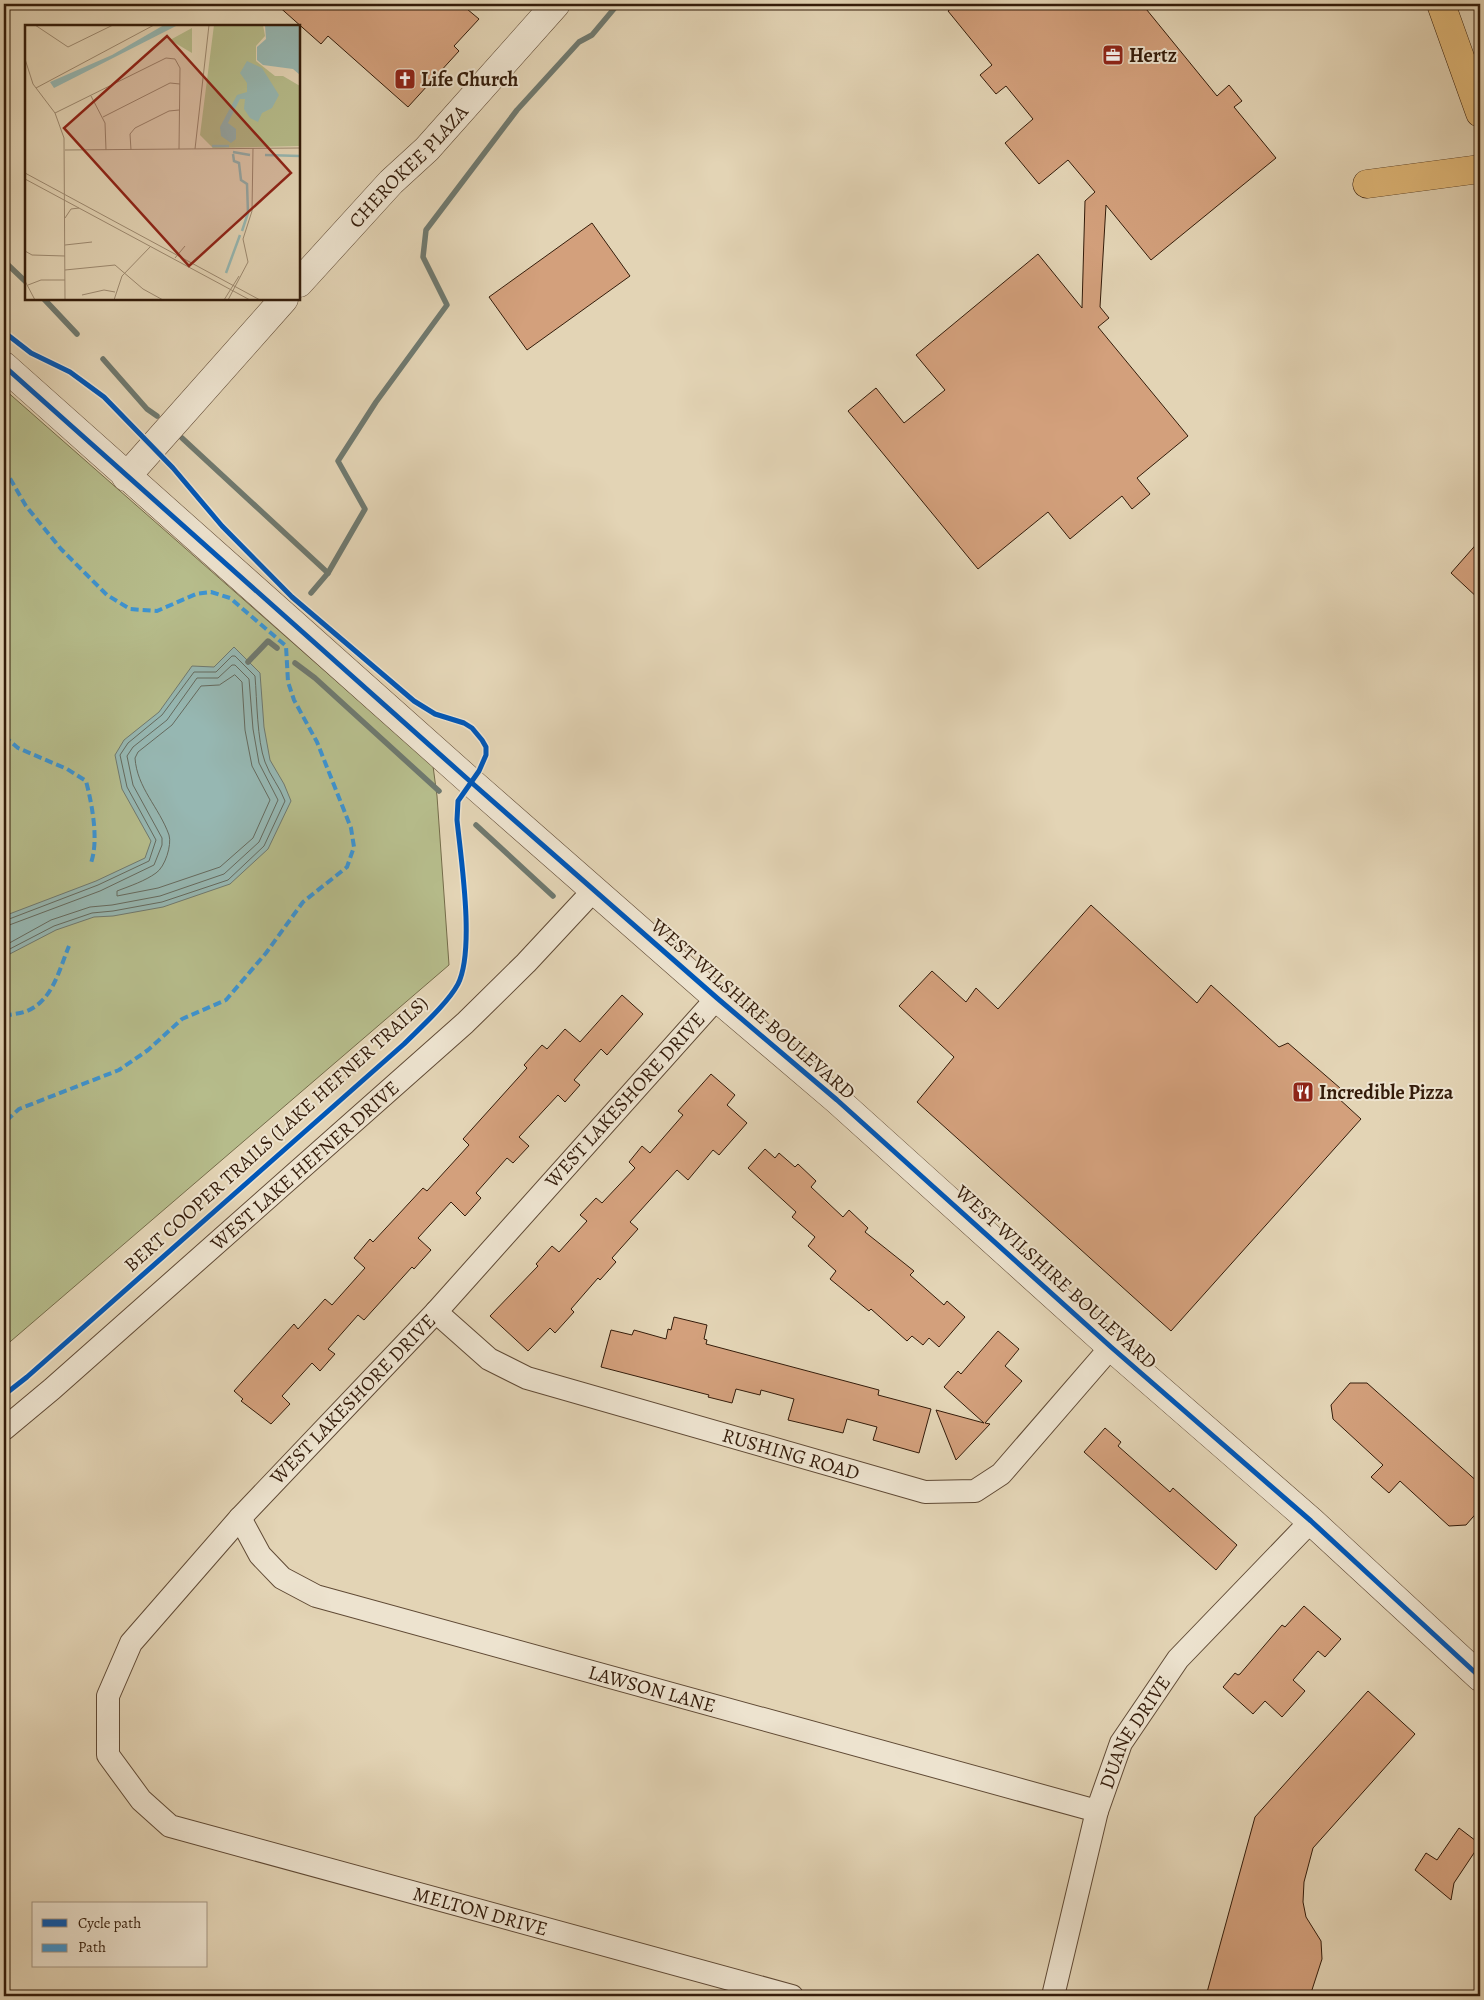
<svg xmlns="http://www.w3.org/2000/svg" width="1484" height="2000" font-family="Alegreya,serif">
<rect width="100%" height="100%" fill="#e3d4b5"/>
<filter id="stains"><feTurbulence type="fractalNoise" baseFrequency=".004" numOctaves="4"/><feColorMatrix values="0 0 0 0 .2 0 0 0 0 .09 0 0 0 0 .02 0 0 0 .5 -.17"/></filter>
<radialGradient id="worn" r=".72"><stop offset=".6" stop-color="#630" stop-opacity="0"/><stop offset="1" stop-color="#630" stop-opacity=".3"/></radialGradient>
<!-- green -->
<path fill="#b6bc8b" stroke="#756c4a" d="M4,389l429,377 4,30 12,169 -445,382z"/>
<!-- water -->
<path fill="#96b7b2" stroke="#6f796f" d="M234,647l26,26 4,54 6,33 14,24 7,17 -23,48 -38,35 -67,23 -50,9 -19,1 -38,13 -52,27v-41l92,-35 49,-23 6,-17 -29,-52 -7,-34 9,-15 35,-28 33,-46 22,1z"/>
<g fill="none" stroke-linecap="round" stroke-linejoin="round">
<!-- shore -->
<g stroke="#656a5e" stroke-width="1">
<path d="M235,675l7,7 3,48 7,36 18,34 -17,38 -33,29 -62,21 -41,8v-5c13,-5 28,-10 39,-18 9,-6 16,-28 13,-38 -10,-28 -32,-47 -34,-77l3,-6 34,-27 29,-39 18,-1z"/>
<path d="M4,921l94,-36 51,-24 7,-21 -29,-53 -7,-32 8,-12 34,-28 32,-43h22l16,-16h3l20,20c2,24 2,64 10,86 5,14 15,25 20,39l-21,45 -36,34 -66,22 -49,9 -21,2 -38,13 -50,26"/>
<path d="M4,927l96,-36 54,-26 8,-20v-7l-29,-53 -6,-29 6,-9 34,-27 30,-42h21l14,-13h3l14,14 4,50 6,34 19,37 -19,42 -35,32 -64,22 -48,9 -22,2 -39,13 -47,26"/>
</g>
<!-- stream -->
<g stroke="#6f796f" stroke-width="5.5">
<path d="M4,261l22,21"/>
<path d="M44,299l33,35"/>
<path d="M103,359l44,50 10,7"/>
<path d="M182,438l146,135 -17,20"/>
<path d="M328,573l37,-64 -27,-48 38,-59 71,-97 -24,-48 3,-27 91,-120 62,-68 13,-7 26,-31"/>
<path d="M248,662l20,-21 9,7"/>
<path d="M295,663l20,15 124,113"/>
<path d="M476,825l77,71"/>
</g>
</g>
<!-- building -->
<g fill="#d3a07c" stroke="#341c0a">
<path d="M276,4h185l18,15 -25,27 5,5 -51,56 -80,-71 -7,8z"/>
<path d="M957,4h185l75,92 12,-11 13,16 -8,6 42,51 -125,102 -45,-55 -6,102 9,11 -11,9 90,109 -51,42 13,16 -18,15 -10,-13 -52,43 -22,-27 -70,57 -130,-158 28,-23 28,35 41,-33 -29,-35 122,-101 44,54 3,-107 10,-9 -27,-32 -29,24 -34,-41 28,-24 -27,-33 -10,8 -16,-19 12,-10 -44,-54z"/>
<path d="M592,223l38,53 -103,74 -38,-53z"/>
<path d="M1480,540v60l-29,-27z"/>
<path d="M1091,905l106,98 14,-18 68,62 9,-4 52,45 -3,9 24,22 -190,212 -254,-229 37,-45 -55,-51 33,-35 34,31 10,-14 22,21z"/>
<path d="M622,995l21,19 -36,41 -6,-6 -27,31 6,5 -15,17 -7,-7 -39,42 10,9 -16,17 -6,-5 -31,35 5,5 -16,18 -14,-14 -33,36 13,12 -17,19 -2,-2 -48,53 -6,-5 -30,34 7,5 -15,17 -8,-8 -30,33 8,8 -19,20 -30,-23 2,-2 -9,-8 60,-67 4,5 27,-30 7,6 33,-37 -11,-10 16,-19 3,3 50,-54 4,3 42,-46 -6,-6 64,-71 -3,-3 18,-20 5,4 18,-20 15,13z"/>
<path d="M711,1074l24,21 -8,10 20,18 -28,32 -6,-5 -25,30 -11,-10 -47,52 8,7 -26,29 4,4 -16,18 -2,-2 -27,31 3,3 -19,21 -5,-5 -22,23 -38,-35 48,-50 -2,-2 16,-18 7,6 28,-31 -7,-6 16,-17 6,5 33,-35 -6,-6 13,-16 8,7 33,-38 -5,-4z"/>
<path d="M765,1149l10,9 4,-5 16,14 3,-3 18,17 -5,6 32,30 6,-7 19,18 -3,4 49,39 -4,4 34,30 3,-4 18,16 -26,30 -10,-9 -6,7 -11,-9 -5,5 -36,-32 -2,2 -39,-32 6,-8 -28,-25 7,-9 -23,-20 4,-5 -48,-44z"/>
<path d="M674,1317l33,8 -3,14 3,1 -1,4 173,46 -1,5 53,14 -12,44 -46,-13 4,-13 -30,-8 -4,14 -55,-13 6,-21 -33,-9 -1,5 -24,-6 -4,14 -24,-6 1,-2 -108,-28 10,-37 21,5 2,-5 32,9 2,-10 3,1z"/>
<path d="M998,1331l21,18 -14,17 17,15 -37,42 5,1 -34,36 -20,-50 48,13 -40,-36 14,-16 3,3z"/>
<path d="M1350,1383h17l113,101v25l-14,16 -17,1 -49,-45 -11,12 -18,-16 12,-12 -50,-46 -2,-14z"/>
<path d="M1105,1428l16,14 -3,4 52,46 3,-4 64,57 -21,25 -132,-118z"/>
<path d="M1304,1606l37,33 -16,18 -7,-6 -25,29 12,11 -23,26 -17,-16 -12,13 -30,-27 12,-14 3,2 2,-1 42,-49 3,2z"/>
<path d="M1368,1691l47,43 -102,114 -9,34 -1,20 3,15 15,24 1,18 -12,37h-104l49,-179z"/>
<path d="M1459,1828l21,16 -26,39 -3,17 -36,-30 11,-17 11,7z"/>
</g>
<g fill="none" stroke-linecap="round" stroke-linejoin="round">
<!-- minor casing -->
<g stroke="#604a35" stroke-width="24">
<g id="minor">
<path id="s1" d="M717,998l-281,314 -196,206 -109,125 -23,53v59l33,45 29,26 622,170"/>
<path id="s2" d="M436,1312l53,47 38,19 398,114 50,-1 26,-17 110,-127"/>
<path id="s3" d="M4,1429l48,-40 413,-366 61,-60 68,-73"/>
<path id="s4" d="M240,1518l20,37 22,23 34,18 781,215"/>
<path id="s5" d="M1053,1996l44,-185 24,-68 57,-84 133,-138"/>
</g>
</g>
<!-- tertiary casing -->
<g stroke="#604a35" stroke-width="29">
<g id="tertiary">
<path id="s6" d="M299,283l92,-101 36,-33 129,-145"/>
<path d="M4,366l468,417 245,215 120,102 274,247 200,174 169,156"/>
<path d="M126,477l158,-178"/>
</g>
</g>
<!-- trunk casing -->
<g stroke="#341c0a" stroke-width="29">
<g id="trunk">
<path d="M1441,4l39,109"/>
<path d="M1367,184l113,-15"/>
</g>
</g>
<!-- minor -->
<use href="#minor" stroke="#ede3cf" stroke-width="22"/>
<!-- tertiary -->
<use href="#tertiary" stroke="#ede3cf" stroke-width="28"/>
<!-- trunk -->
<use href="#trunk" stroke="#e2ba7a" stroke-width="28"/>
<!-- quiet -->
<g stroke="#3d94d2" stroke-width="4" stroke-dasharray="8 4" stroke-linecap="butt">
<path d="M4,468l22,38 35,43 46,46 23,14 27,2 39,-17 15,-2 19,6 56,48 2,36 6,18 23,42 34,86 3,19 -7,20 -44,35 -37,51 -40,47 -44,19 -34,31 -29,20 -100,39 -15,14"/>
<path d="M4,736l14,12 49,21 19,12c6,23 13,59 5,82"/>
<path d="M4,1016c7,-2 16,-2 23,-5 26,-11 32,-41 42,-65"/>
</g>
<!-- cycleway casing -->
<g stroke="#ede3cf" stroke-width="8">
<g id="cycleway">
<path d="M4,332l27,21 39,19 34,25 69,71 49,58 70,71 122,104 21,13 29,9 8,5 10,12 4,7v8l-7,16 -21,30 -1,19c4,39 18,130 1,164 -10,19 -38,44 -54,60l-377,333 -23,18"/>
<path d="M4,366l468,417 245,215 120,102 274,247 200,174 169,156"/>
</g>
</g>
<!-- cycleway -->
<use href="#cycleway" stroke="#0057b8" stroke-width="5"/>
</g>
<!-- icons -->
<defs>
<g id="office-square" transform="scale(1.125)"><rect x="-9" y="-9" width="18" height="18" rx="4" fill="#8f2418" stroke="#ede3cf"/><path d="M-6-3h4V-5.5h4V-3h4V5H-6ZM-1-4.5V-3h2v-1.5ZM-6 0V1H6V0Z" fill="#fff"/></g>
<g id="church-square" transform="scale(1.125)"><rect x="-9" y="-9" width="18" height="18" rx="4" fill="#8f2418" stroke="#ede3cf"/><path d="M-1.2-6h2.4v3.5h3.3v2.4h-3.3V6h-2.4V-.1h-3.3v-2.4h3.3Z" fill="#fff"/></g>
<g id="restaurant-square" transform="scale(1.125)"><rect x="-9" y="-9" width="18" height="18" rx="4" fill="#8f2418" stroke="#ede3cf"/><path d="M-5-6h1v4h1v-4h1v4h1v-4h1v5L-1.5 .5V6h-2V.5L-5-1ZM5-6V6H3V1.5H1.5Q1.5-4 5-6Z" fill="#fff"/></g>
</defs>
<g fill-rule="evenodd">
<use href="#office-square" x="1113" y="55"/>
<use href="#church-square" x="405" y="79"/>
<use href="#restaurant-square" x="1303" y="1092"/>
</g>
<g text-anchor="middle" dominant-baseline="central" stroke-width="4" stroke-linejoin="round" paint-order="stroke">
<!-- poi labels -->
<g font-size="20" font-weight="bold" fill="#341c0a" stroke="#ede3cf" text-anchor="start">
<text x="1129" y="55">Hertz</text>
<text x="421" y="79">Life Church</text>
<text x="1319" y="1092">Incredible Pizza</text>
</g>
<!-- street labels -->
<g font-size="20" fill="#341c0a" stroke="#ede3cf">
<text stroke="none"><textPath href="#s6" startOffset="160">CHEROKEE PLAZA</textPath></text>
<text transform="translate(753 1009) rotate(41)">WEST WILSHIRE BOULEVARD</text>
<text transform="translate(625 1100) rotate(-48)">WEST LAKESHORE DRIVE</text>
<text transform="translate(276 1134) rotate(-42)">BERT COOPER TRAILS (LAKE HEFNER TRAILS)</text>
<text stroke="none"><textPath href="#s3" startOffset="400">WEST LAKE HEFNER DRIVE</textPath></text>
<text transform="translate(1056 1277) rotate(42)">WEST WILSHIRE BOULEVARD</text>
<text transform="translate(353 1399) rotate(-46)">WEST LAKESHORE DRIVE</text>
<text stroke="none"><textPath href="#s2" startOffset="388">RUSHING ROAD</textPath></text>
<text stroke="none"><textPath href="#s4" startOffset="461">LAWSON LANE</textPath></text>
<text stroke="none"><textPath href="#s5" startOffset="278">DUANE DRIVE</textPath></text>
<text stroke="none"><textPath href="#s1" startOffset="1405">MELTON DRIVE</textPath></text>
</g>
</g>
<!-- overview -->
<g transform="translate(25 25)">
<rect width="275" height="275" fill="#e3d4b5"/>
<path d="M189,0h49l2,11 -9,10v15l19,15h8l17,10v60l-87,2 -13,-13zM167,3v25l-22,-13z" fill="#b6bc8b"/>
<path d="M139,0h14l-124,63 -4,-6 62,-27zM240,0h35v50l-7,-6 -30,-4 -6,-5v-13l9,-8zM222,36l15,7 17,27 -7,13 -10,5 -4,9 -8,-4 -6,-9 1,-10h-5l-12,24 8,6v10l-5,4 -10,-7 -1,-9 17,-32 10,-3v-9l-7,-10z" fill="#96b7b2"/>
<path fill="none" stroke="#96b7b2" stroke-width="2.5" d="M187,121h17M208,127l17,3M208,129l1,7 5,2 2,17 6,4 1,29 -6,18M240,130l35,1M201,248l14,-38"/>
<path fill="none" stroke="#9d8a71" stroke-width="1" d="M10,0l33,22 45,-22M0,34l8,25 22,29 9,25 1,162M11,63l118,-63M66,71l14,27 1,27M30,88l111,-55 9,1 5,9 -1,81M78,92l67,-34 10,1M170,124l14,-124M40,125l235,-2M106,125l-1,-16 5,-6 34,-17 10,-1M0,148l235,127M0,154l225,121M40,193l6,-9 8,-1M40,220l27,-3M0,226l7,4 33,1M150,233l10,-12M40,245l50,-5 28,24 20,11M0,256l10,19M3,260l13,-5h24M57,270l22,-5 11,2M89,275l8,-24 29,-30M199,275l15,-24M203,275l20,-38 -5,-23 9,-28 1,-63"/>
<path fill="#8f2418" fill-opacity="0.15" stroke="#8f2418" stroke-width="2.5" d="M142,11l124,137 -102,93 -125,-138z"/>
<rect width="275" height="275" fill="none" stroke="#341c0a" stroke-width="2.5"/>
</g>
<!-- margin -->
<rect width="1484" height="2000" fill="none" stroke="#e3d4b5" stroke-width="20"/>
<rect x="5" y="5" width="1474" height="1990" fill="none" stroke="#341c0a" stroke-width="2.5"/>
<rect x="10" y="10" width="1464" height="1980" fill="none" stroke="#341c0a"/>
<!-- legend -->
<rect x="32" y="1902" width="175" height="65" fill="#ede3cf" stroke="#a39380"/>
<rect x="42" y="1919" width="25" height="8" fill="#0057b8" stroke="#a39380"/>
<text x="78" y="1928" font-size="15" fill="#341c0a">Cycle path</text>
<rect x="42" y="1944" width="25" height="8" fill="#3d94d2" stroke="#a39380"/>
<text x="78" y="1952" font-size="15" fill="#341c0a">Path</text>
<rect width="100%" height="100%" filter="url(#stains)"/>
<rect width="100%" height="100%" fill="url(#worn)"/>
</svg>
